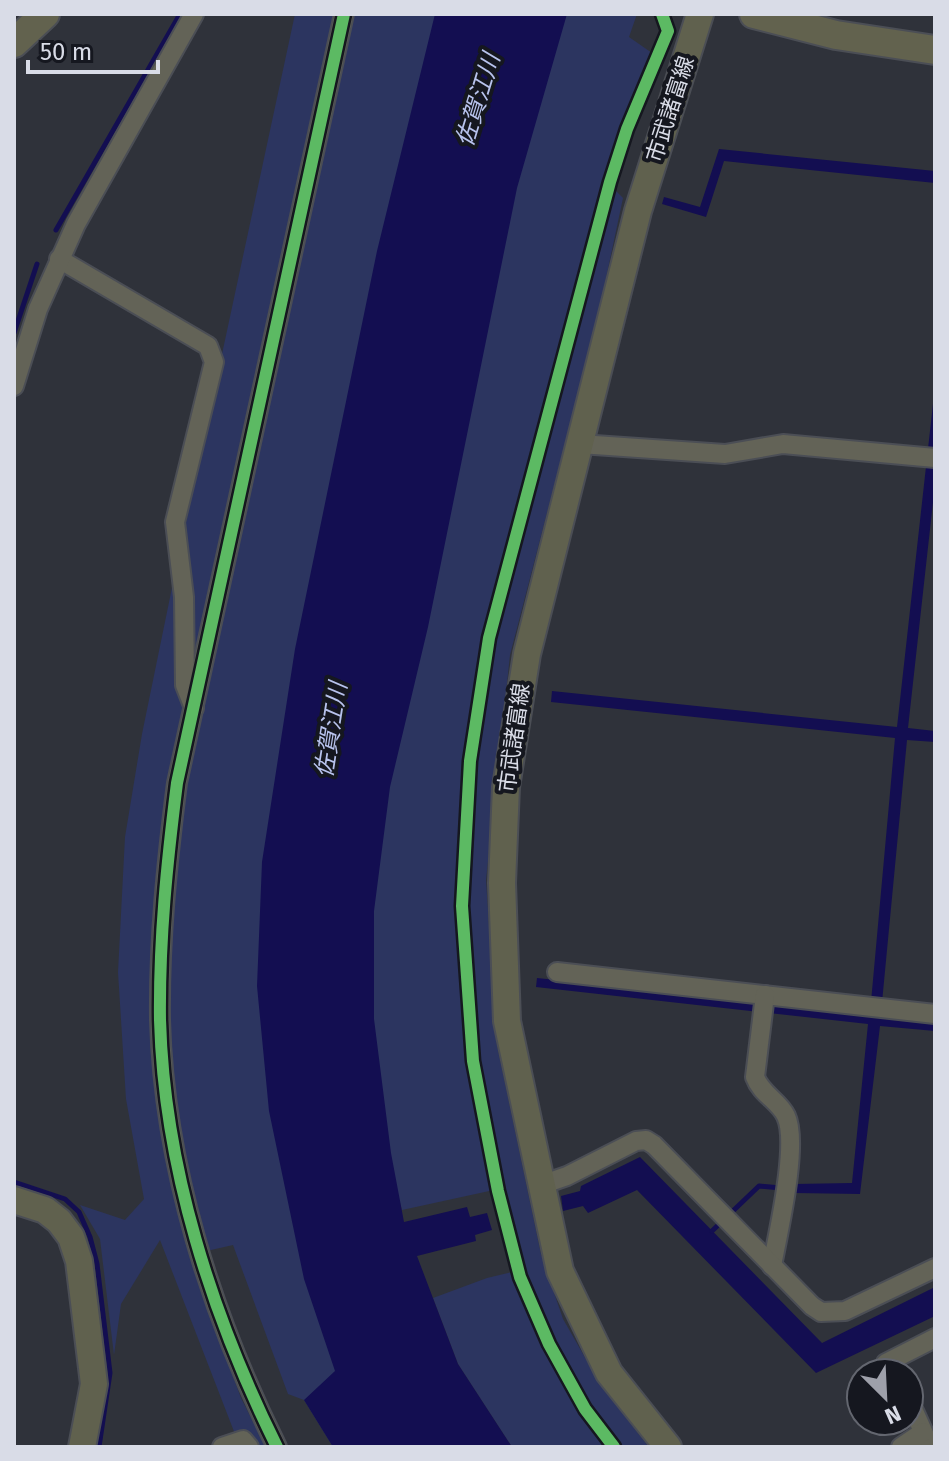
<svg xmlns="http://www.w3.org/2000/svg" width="949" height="1461" font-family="'Fira Sans','Noto Sans JP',sans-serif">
<rect width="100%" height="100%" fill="#2f323a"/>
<!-- green -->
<g fill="#2c3560">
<path d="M295,14h157l-55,232 -53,1109 -11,92 -29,-47 -16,-6 -55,-149 -44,10 52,143 25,49h-26l-80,-207 -39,64 -7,51 -14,-116 -20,-34 45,15 19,-21 -18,-100 -8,-127 7,-135 17,-103 33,-161z"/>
<path d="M552,14h85l-8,23 23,16 -47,127 18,18 -26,123 -87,334 -24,225 11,165 44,209 22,65 39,68 47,60h-137l-54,-83 -25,-66 54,-20 37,-9 -21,-81 -101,22 -49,-178 -3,-170z"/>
</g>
<!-- water -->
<g fill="#130e51">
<path d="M435,14h132l-50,174 -89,439 -38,160 -16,124v108l17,134 13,69 63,-15 3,10 17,-4 5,17 -17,5 1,6 -59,15 41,108 54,83h-179l-29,-47 31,-29 -31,-92 -35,-168 -12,-125 5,-124 33,-213 82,-398z"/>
<path d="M719,149l216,22v12l-211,-22 -18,56 -44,-13 2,-7 36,10z"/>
<path d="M935,386v98l-27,244 27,3v11l-28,-2 -26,273 54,7v11l-55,-5 -20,168 -66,-1v-9l58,-1 16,-159 -332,-37 1,-9 333,35 25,-275 -344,-36 1,-11 345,36z"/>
<path d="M640,1157l182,186 113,-56v29l-119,57 -179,-183 -49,23 -5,-7 -20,5 -2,-15 19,-5 1,-5z"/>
</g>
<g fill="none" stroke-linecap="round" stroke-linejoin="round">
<!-- stream -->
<g stroke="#130e51" stroke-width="5">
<path d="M56,230l124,-216"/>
<path d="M14,333l23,-69"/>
<path d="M14,1182l51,17 14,13 11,25 7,27 13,109 -11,74"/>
<path d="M712,1231l47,-45 22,2"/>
</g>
<!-- street casing -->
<g stroke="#4b4e55" stroke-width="22">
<g id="street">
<path d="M59,259l149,87 6,16 -39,160 9,75 1,88 9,23"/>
<path d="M14,386l24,-77 38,-85 118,-210"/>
<path d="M580,444l145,10 58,-10 152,14"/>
<path d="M557,972l378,42"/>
<path d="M765,995l-10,82c6,17 24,24 31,39 13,28 -8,117 -14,150"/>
<path d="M541,1185l26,-9 69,-35 10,-1 8,5 158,161 9,6 24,-1 90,-43"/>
<path d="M892,1373l-6,-10 49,-25"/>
<path d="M909,1400l21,47"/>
<path d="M222,1447l21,-7 6,7"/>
<path d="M277,1447c-65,-131 -113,-280 -117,-427 -1,-80 7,-158 17,-237l167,-769"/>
<path d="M901,1447l22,-15"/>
</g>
</g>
<!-- secondary casing -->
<g stroke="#4b4e55" stroke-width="30">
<g id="secondary">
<path d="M14,1200l31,10 14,11 12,16 8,24 15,123 -12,63"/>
<path d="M668,1447l-59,-74 -49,-102 -53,-250 -5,-138 4,-96 21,-133 111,-443 62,-197"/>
</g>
</g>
<!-- primary casing -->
<g stroke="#4b4e55" stroke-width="32">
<g id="primary">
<path d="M754,14l82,21 99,15"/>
<path d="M14,43l31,-29"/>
</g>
</g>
<!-- street -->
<use href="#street" stroke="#636357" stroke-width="18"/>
<!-- secondary -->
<use href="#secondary" stroke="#60614e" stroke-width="26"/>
<!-- primary -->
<use href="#primary" stroke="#62624e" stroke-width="28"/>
<!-- cycleway casing -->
<g stroke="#15171f" stroke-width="17">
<g id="cycleway">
<path d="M277,1447c-65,-131 -113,-280 -117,-427 -1,-80 7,-158 17,-237l167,-769"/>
<path d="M614,1447l-29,-38 -36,-65 -29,-67 -22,-86 -25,-130 -11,-155 8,-145 19,-123 121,-456 17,-53 41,-98 -6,-17"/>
</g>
</g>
<!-- cycleway -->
<use href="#cycleway" stroke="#5cba63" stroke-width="12"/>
</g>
<g text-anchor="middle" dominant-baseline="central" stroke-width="8" stroke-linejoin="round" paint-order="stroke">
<!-- street labels -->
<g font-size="22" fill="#d9dce7" stroke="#15171f">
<text transform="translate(670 109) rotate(-72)">市武諸富線</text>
<text transform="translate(514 738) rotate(-82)">市武諸富線</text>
</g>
<!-- water labels -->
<g font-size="24" font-style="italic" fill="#b8c3ed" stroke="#15171f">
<text transform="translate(478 100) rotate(-73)">佐賀江川</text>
<text transform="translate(331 730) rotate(-81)">佐賀江川</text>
</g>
</g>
<!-- border -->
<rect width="949" height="1461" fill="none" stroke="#d9dce7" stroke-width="32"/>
<!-- north arrow -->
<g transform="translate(885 1397) rotate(156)"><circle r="38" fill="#15171f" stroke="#63666f" stroke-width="2"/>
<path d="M0-6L14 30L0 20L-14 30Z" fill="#9ea0aa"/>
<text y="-12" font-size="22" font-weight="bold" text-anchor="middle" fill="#d9dce7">N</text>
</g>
<!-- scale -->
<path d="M28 60v12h130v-12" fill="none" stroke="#d9dce7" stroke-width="4"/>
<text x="40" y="60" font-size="24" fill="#d9dce7" stroke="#15171f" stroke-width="6" paint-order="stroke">50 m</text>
</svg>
